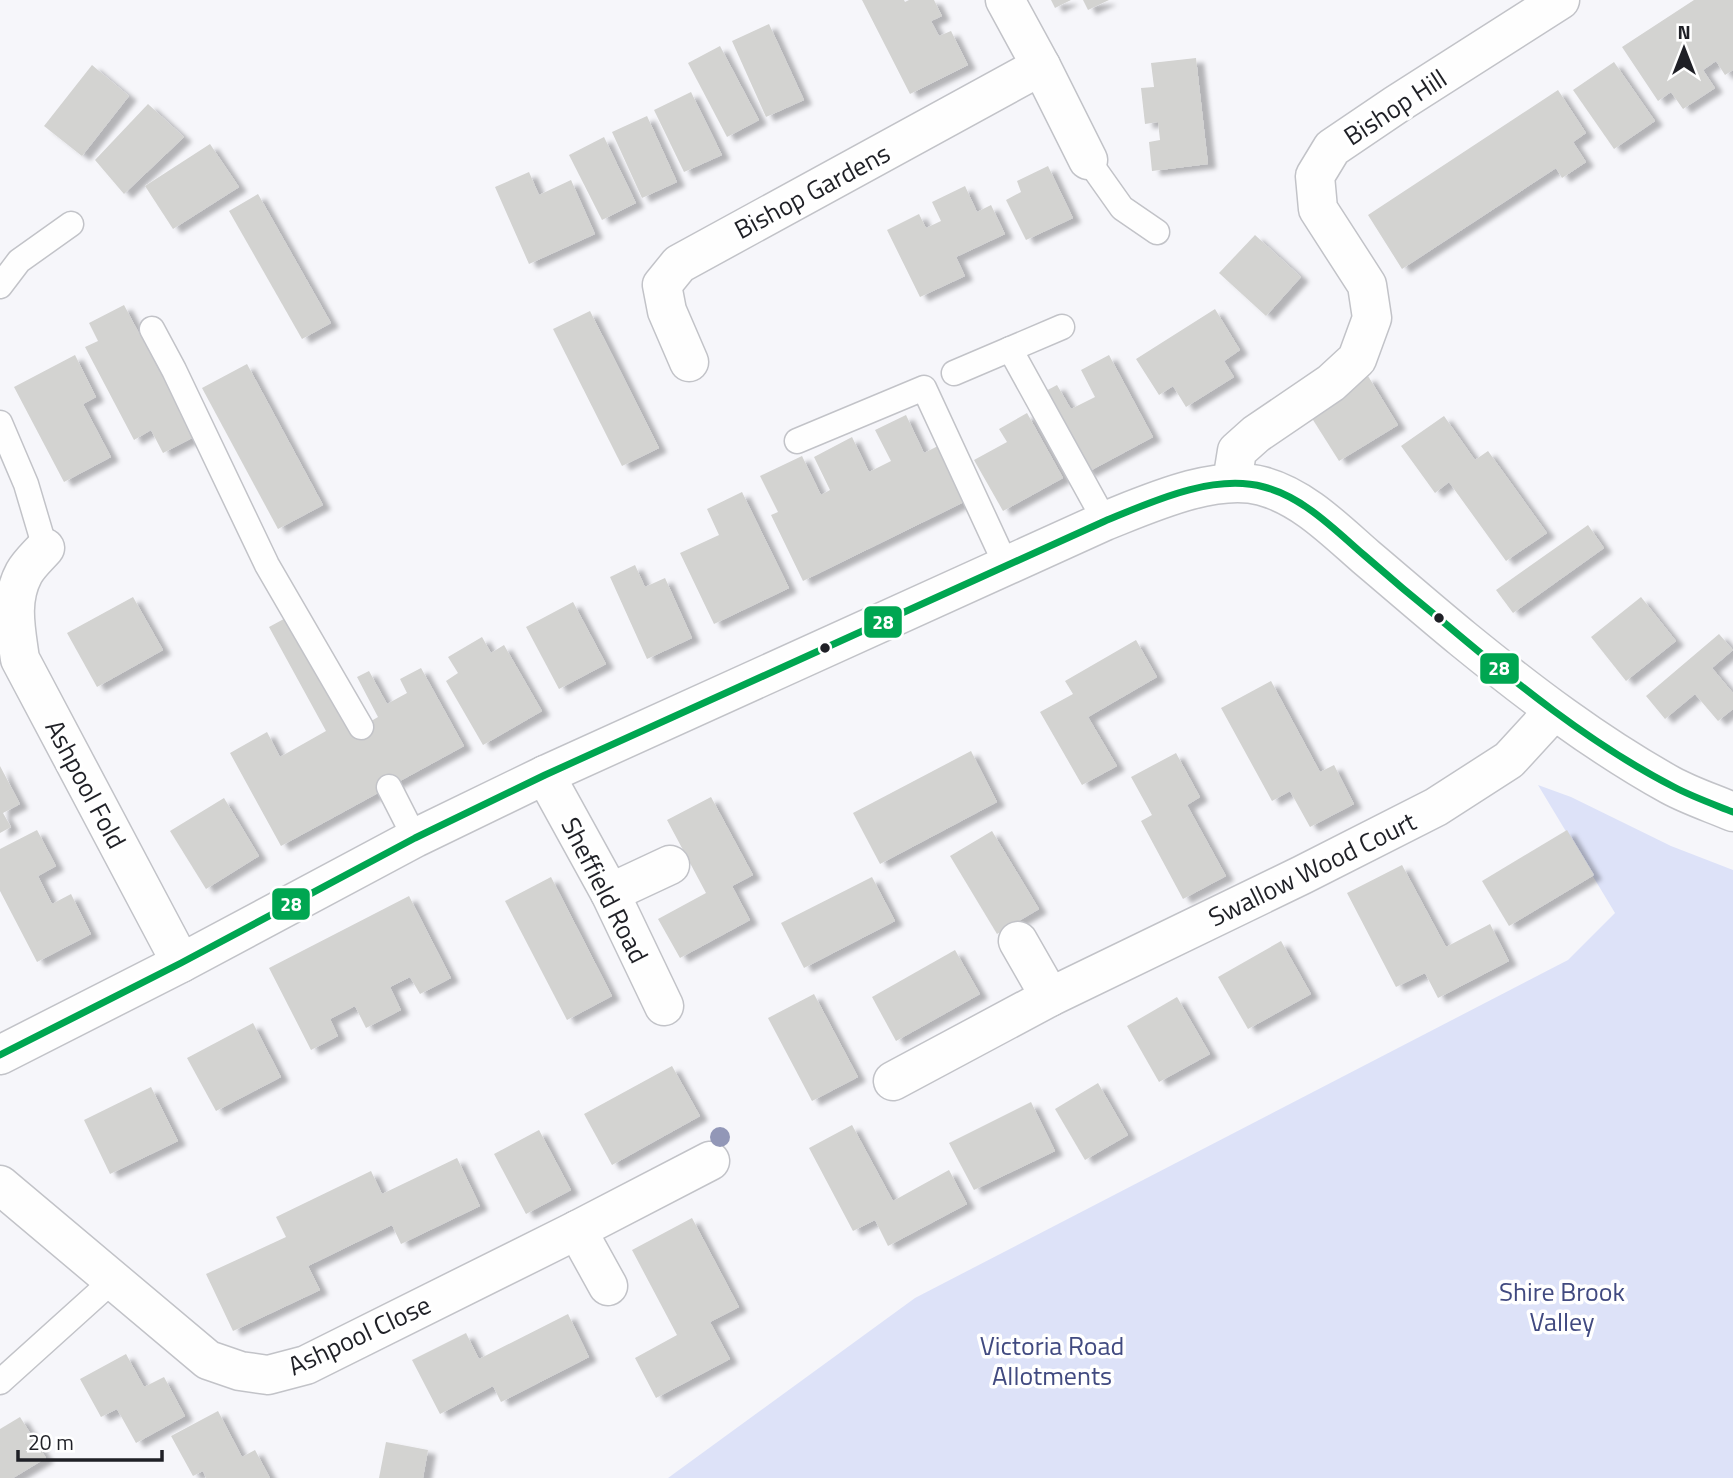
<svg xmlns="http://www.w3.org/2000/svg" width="1733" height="1478" font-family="'Titillium Web',sans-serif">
<defs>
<filter id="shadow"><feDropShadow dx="8" dy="4.5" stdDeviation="2" flood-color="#0004"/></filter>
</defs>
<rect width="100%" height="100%" fill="#f6f6fa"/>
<!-- green -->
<path fill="#dde2f8" d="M1538,785l33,12 100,49 62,24v608h-1065l247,-180 653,-338 47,-47z"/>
<!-- building -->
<g fill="#d3d3d1" filter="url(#shadow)">
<path d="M862,0h42l1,2 4,-2h25l8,16 -11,5 8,15 12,-5 17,34 -58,29z"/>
<path d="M1051,0h20l-16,8z"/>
<path d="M1083,0h26l-21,10z"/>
<path d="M1694,0h39v70l-8,5 -9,-14 -13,9 12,18 -32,21 -12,-17 -13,9 -36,-54z"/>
<path d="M769,24l35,76 -38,17 -34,-76z"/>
<path d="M720,46l39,74 -32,17 -39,-74z"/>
<path d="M1196,58l12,106 -56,7 -3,-29 11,-2 -2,-18 -13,2 -4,-36 13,-1 -3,-24z"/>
<path d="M1614,62l41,59 -41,28 -41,-59z"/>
<path d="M92,65l37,31 -47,60 -38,-30z"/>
<path d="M1558,90l28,43 -13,9 13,20 -24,16 -6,-10 -154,101 -34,-54z"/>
<path d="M691,92l31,63 -38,17 -30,-62z"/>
<path d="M148,104l36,33 -60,57 -29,-34z"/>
<path d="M647,116l30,66 -35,16 -30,-66z"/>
<path d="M604,137l32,66 -34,17 -33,-65z"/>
<path d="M210,144l29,43 -66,42 -28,-43z"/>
<path d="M1048,166l25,52 -47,22 -20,-40 15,-8 -4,-11z"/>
<path d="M529,172l10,23 32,-15 24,54 -66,30 -34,-77z"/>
<path d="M965,186l12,26 14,-7 14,29 -49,23 9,19 -45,21 -33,-67 32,-16 7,14 15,-7 -9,-19z"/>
<path d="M258,194l73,129 -29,16 -73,-128z"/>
<path d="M1255,235l46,42 -35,39 -47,-43z"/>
<path d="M124,305l70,132 -31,16 -12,-23 -17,10 -49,-93 13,-6 -9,-18z"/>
<path d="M1215,309l25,41 -16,11 10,16 -48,30 -13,-21 -14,9 -23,-36z"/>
<path d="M590,311l69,137 -37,18 -69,-137z"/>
<path d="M75,355l21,42 -13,7 28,53 -47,25 -50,-95z"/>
<path d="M1109,355l44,82 -67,36 -44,-80 15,-8 14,24 24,-12 -14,-27z"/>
<path d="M247,364l76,141 -45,24 -76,-141z"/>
<path d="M1368,376l30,49 -59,36 -31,-49z"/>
<path d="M1027,413l36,65 -60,33 -29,-51 33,-18 -8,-13z"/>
<path d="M906,415l18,38 16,-8 28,55 -165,81 -32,-66 7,-3 -18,-36 42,-20 19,39 9,-5 -16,-33 38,-20 17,35 22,-11 -16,-31z"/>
<path d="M1444,416l31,44 13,-9 59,82 -41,28 -57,-79 -14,11 -34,-47z"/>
<path d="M742,492l47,96 -75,36 -34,-71 39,-18 -12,-26z"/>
<path d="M1588,525l16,23 -91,65 -17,-23z"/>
<path d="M635,565l10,22 20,-9 27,60 -45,21 -37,-82z"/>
<path d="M133,597l30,53 -66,37 -30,-54z"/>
<path d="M1641,597l35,44 -50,40 -35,-44z"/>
<path d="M573,602l33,62 -47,25 -33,-62z"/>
<path d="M293,614l68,113 17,-10 -21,-40 12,-6 18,33 20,-11 -7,-14 21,-11 43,78 -183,100 -51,-93 37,-21 13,25 46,-26 -57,-104z"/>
<path d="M1719,634l14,16 -21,18 21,25v16l-15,12 -23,-27 -30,25 -19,-23z"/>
<path d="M482,637l9,16 13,-8 38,66 -59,34 -37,-64 12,-8 -10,-16z"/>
<path d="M1136,640l21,37 -69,40 29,49 -35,19 -42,-73 33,-18 -8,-13z"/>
<path d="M1271,681l49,91 14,-7 20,39 -44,23 -20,-36 -18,10 -51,-93z"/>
<path d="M971,751l26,51 -117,62 -27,-51z"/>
<path d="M1176,753l24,44 -13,8 39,71 -43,23 -42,-78 11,-6 -21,-38z"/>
<path d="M0,766l20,38 -17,9 8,14 -11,6z"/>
<path d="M711,797l42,78 -21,11 18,34 -70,38 -22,-39 48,-26 -39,-73z"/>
<path d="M224,798l35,58 -53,33 -36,-58z"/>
<path d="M37,830l19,36 -18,10 14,28 19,-10 20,40 -54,28 -37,-71v-42z"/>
<path d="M1567,830l27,45 -85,51 -27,-45z"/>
<path d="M992,831l47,78 -42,25 -47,-78z"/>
<path d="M1402,865l44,82 44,-23 19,37 -71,37 -13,-25 -29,14 -49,-94z"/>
<path d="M551,877l61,119 -45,24 -62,-119z"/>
<path d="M872,877l23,44 -91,47 -23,-45z"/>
<path d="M409,896l42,82 -31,16 -10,-17 -20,10 11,23 -35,18 -11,-22 -25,13 8,17 -27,14 -42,-82z"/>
<path d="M1281,941l30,53 -63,35 -30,-52z"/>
<path d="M955,950l25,44 -84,47 -24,-44z"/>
<path d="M814,994l44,83 -46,24 -44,-83z"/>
<path d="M1177,997l33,57 -51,28 -32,-56z"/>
<path d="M253,1023l28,54 -65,34 -29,-53z"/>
<path d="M672,1066l28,50 -88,49 -28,-51z"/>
<path d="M1098,1083l30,52 -43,25 -30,-51z"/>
<path d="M151,1087l27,54 -68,33 -26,-54z"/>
<path d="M1031,1102l24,49 -81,39 -25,-47z"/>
<path d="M852,1125l41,76 56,-31 18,34 -79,42 -13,-26 -22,11 -44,-83z"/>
<path d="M539,1130l32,60 -45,24 -32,-60z"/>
<path d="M457,1158l23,48 -79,38 -9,-19 -84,41 12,24 -87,41 -27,-57 80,-37 -10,-20 95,-46 11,23z"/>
<path d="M692,1218l47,89 -29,15 20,37 -74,39 -21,-40 42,-23 -45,-85z"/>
<path d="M568,1314l21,43 -88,45 -8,-16 -53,28 -28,-54 54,-27 13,26z"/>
<path d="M126,1354l18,33 20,-10 21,39 -49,27 -19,-34 -16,8 -21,-38z"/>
<path d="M218,1411l24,46 13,-7 15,28h-64l-3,-7 -10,5 -22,-40z"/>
<path d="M20,1417l26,41 -33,20h-13v-49z"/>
<path d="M386,1442l42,8 -5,28h-44z"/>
</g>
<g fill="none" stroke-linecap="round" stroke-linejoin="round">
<!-- service casing -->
<g stroke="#c2c3c8" stroke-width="27">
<g id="service">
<path d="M1088,160l34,48 35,24"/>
<path d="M0,286l19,-25 52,-37"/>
<path d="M152,329l22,41 93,195 94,162"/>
<path d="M1010,349l95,172"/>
<path d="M954,373l108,-46"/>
<path d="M0,423l26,61 19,64"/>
<path d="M797,441l127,-53 82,177"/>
<path d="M389,787l26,51"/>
<path d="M0,1382l112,-101"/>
</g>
</g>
<!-- minor casing -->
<g stroke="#c2c3c8" stroke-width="41">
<g id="minor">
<path d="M1005,0l36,66 47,94"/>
<path d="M689,362l-22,-51 -5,-26 17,-21 362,-198"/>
<path d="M1232,482l5,-31 19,-17 75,-51 26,-24 15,-41 -5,-33 -49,-76 -3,-33 17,-28 65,-44 163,-104"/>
<path d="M45,548c-7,8 -16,16 -21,25 -15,28 -8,57 -4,86l161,304"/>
<path d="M545,775l65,118 54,113"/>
<path d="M610,893l60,-28"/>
<path d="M1018,941l32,56"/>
<path d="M893,1081l157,-84 252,-122 134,-68 73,-47 45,-49"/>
<path d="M0,1185l208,175 32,11 28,4 38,-10 271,-135 133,-69"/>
<path d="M577,1230l31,56"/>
</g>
</g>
<!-- secondary casing -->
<g stroke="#c2c3c8" stroke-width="41">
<path id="secondary" d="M0,1055l181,-92 234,-125 130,-63 560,-254c43,-17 111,-48 157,-35 41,11 73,44 104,71 32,27 64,55 97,82 65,53 133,105 207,146 20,11 42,18 63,27"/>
</g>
<!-- service -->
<use href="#service" stroke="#fefefe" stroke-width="24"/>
<!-- minor -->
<use href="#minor" stroke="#fefefe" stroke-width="38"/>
<!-- secondary -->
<use href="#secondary" stroke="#fefefe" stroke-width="38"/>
<!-- bus-1 casing -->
<g stroke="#fff" stroke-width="12">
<path id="bus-1" d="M0,1055l181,-92 234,-125 130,-63 560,-254c46,-19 108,-48 159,-34 39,10 70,42 100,68 25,22 51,44 77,65 72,61 149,124 233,167 19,10 39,17 59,25"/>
</g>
<!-- bus-1 -->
<use href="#bus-1" stroke="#00a651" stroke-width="7"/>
</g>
<!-- trees -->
<circle fill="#9297b7" cx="720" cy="1137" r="10"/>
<!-- markers -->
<g fill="#1f2026" stroke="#fff" stroke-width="2.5">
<circle cx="1439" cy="618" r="6"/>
<circle cx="825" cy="648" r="6"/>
</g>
<g text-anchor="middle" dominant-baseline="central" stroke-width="7" stroke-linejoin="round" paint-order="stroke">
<!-- street labels -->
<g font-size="26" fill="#1f2026" stroke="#fff">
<text transform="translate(1395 107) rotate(-33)">Bishop Hill</text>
<text transform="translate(812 191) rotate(-28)">Bishop Gardens</text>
<text transform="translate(86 784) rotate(62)">Ashpool Fold</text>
<text transform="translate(1312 869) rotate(-26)">Swallow Wood Court</text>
<text transform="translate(605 890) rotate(63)">Sheffield Road</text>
<text transform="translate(359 1335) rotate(-25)">Ashpool Close</text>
</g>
<!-- park labels -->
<g font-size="26" fill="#414a80" stroke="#fff">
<text x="1562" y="1291">Shire Brook<tspan x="1562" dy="30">Valley</tspan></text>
<text x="1052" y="1345">Victoria Road<tspan x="1052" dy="30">Allotments</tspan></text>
</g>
</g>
<g stroke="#fff" stroke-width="2.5">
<rect x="863" y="605" width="40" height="34" rx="7" fill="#00a651"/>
<rect x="1479" y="652" width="41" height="33" rx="7" fill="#00a651"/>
<rect x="271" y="887" width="40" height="34" rx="7" fill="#00a651"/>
</g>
<g font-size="19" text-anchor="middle" font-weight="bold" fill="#fff">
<text x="883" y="629">28</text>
<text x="1499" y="675">28</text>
<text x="291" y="911">28</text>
</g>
<!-- north arrow -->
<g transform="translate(1684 49)" stroke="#ffffff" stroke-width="5" paint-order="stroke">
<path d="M0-5L12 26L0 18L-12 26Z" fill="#1f2026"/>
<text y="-10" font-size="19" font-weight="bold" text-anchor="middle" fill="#1f2026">N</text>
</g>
<!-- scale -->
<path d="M18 1450v10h144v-10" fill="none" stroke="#1f2026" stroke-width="3.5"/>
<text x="28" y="1450" font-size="21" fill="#1f2026" stroke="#ffffff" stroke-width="5" paint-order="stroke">20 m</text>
</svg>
